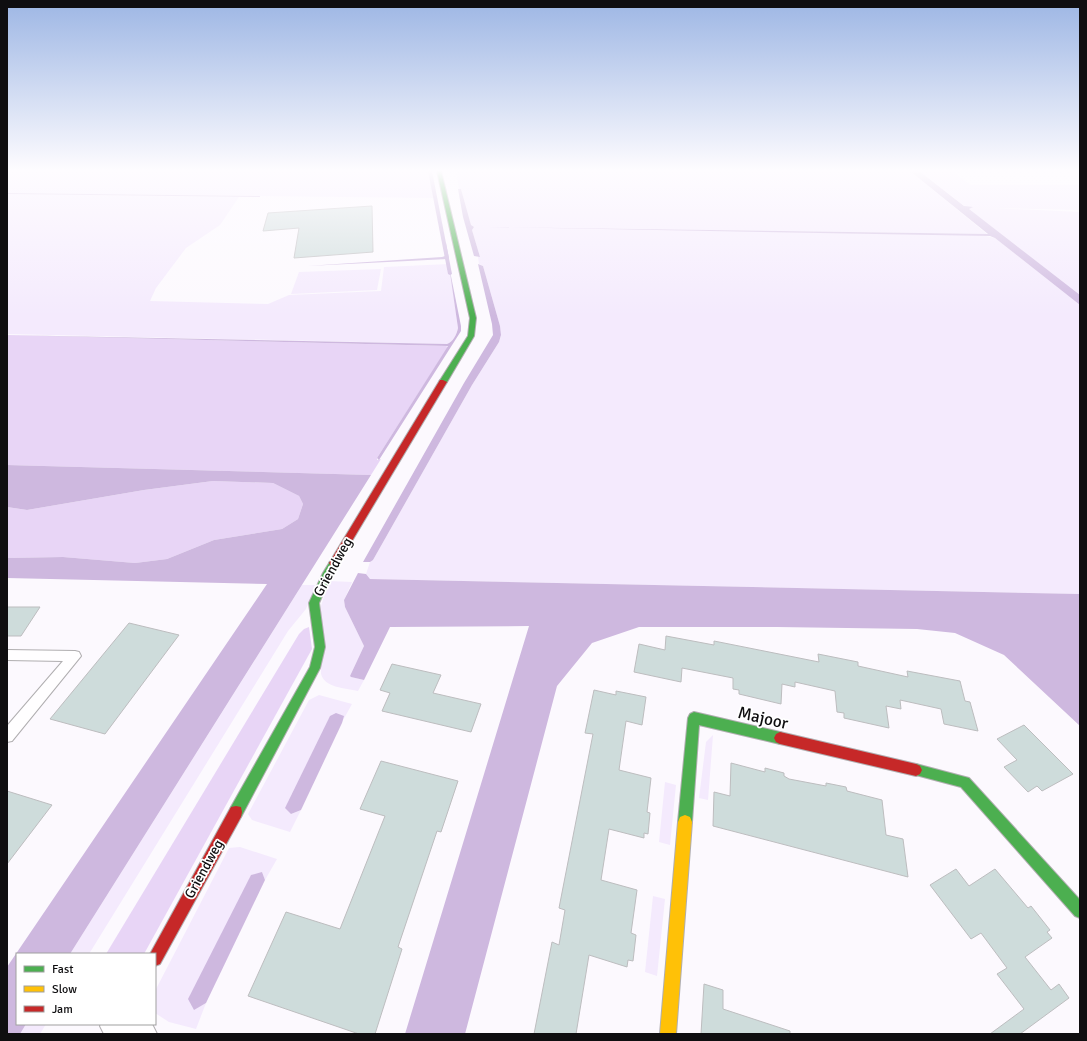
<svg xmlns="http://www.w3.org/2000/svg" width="1087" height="1041" font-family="Signika,sans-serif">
<rect width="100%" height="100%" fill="#fcf9fe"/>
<!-- green -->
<g fill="#f4eafd">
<path d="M7,171h422l5,27 -427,-5z"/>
<path d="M456,171h454l77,63 -499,-7 493,8 14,3 85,67v289l-710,-15 -4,-5 4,-12 3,-2 99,-175 27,-43 2,-6 -1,-10 -17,-60 -4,-2 -1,-7h2l-8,-27 2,-3 -3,-2 -10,-36h-2z"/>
<path d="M919,171h33l19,14h109v25l-88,-2 88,4v83z"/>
<path d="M7,194l232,3 -19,28 -34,23 -30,40 -6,13 118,3 21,-9 92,-4 3,-24 65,-3 9,64c-1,6 -5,14 -11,16l-440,-10z"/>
<path d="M381,269l-4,21 -86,4 8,-22z"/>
<path d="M329,581l23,1 -8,18 1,7 19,39 -14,30 1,1 13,3 -6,11c-13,-3 -33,-3 -37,-17v-68z"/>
<path d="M302,585h14l-10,24 -18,22 -199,323h-19z"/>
<path d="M319,695l33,9 -61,110 10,-4 -11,22 -38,-12 -4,-6 61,-114z"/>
<path d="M713,735l-5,65 -9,-2 7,-56z"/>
<path d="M665,782l11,3 -6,60 -11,-3z"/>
<path d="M240,847l37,12 -12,21 -3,-8 -68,137 12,-6 -10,26 -27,-7 -14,-9v-22l74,-143z"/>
<path d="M653,896l12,3 -8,77 -12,-4z"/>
<path d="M26,1024h20l-6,10h-20z"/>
</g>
<!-- forest -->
<g fill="#e8d5f6">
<path d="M7,335l439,11 2,1 -71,111v2l4,-1 -10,16 -364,-10z"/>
<path d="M213,481l60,2 26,13 4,8 -5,15 -16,10 -68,11 -47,19 -32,4 -72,-6 -56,1v-51l20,3 117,-20z"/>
<path d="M309,627l3,22 -168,305h-38l193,-320 5,-5z"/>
</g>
<!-- water -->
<g fill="#ceb8df">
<path d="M910,171h9l45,35 9,1 -4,2 111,86v10l-85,-67 -5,-2 -502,-9 500,7z"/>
<path d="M458,189h3l10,36 3,2 -2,3 8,27 -6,-1 -11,-39z"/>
<path d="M7,193l253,3v1l-253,-3z"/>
<path d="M443,243h3l3,15 -1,1 -141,7 135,-9 3,-1z"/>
<path d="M478,264l5,2 17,60 1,9 -2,7 -27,43 -99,175 -3,2h-7l101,-179 29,-48 -1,-11z"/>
<path d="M449,266l12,60v5l-82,129 -2,-2 71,-112 -441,-11 440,9c6,-2 10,-10 11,-16z"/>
<path d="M7,465l364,10 -301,479h-53v70h9l-6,10h-13v-67l260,-383 -260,-6v-20l56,-1 72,6 32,-4 47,-19 68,-11 16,-10 5,-15 -4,-8 -26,-13 -60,-2 -69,9 -117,20 -20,-3z"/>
<path d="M358,573l8,1 4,5 710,15v132l-76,-71 -49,-22 -38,-4 -140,-2h-138l-47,16 -35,43 -92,348h-60l124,-408 -139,1 -26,53 -13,-3 -1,-1 14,-30 -19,-39 -1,-7z"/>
<path d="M336,713l8,3 -2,7 -41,87 -10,4 -6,-6 45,-92z"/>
<path d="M262,872l3,8 -59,123 -12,7 -6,-11 63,-124z"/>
</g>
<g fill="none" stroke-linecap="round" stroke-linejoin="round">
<!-- stream -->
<path fill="#ceb8df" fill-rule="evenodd" d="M428,171h4l20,103 -2,1 -2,-1z"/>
</g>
<!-- building -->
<g fill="#cedcdb" stroke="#bdbdbf">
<path d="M372,206l1,46 -79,6 5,-30 -36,3 5,-18z"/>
<path d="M7,607h33l-19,29h-14z"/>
<path d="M129,623l50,12 -74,99 -55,-15z"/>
<path d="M666,636l48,9v-4l105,21 -1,-8 40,8v4l50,11 -1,-6 53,10 5,20 5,1 8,29 -34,-7 -3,-15 -41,-9 1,9 -15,-3 3,22 -45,-10v-5l-7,-1 -2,-21 -40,-9v5l-13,-3 -1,20 -42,-10v-4l-6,-1v-11l-51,-10 -1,14 -47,-10 5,-28 26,6z"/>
<path d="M392,664l49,11 -8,18 48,11 -10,28 -89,-21 8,-18 -10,-3z"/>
<path d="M594,690l22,5v-4l30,6 -4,28 -16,-4 -7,49 32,8 -4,34 3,1 -2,21 -4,-1v5l-35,-9 -8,51 36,10 -6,43 5,2 -3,26 -5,-1 -1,7 -38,-12 -13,79h-42l18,-92 7,3 6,-35 -6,-2 34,-174 -8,-1z"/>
<path d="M1024,725l49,49 -31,17 -5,-5 -9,6 -24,-25 13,-7 -20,-21z"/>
<path d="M381,761l77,20 -17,51 -4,-1 -39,116 4,2 -27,85h-16l-111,-38 38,-84 54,17 45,-113 -25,-7z"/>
<path d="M731,763l34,9v-4l19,5v3l5,3 37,7v-3l20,4 1,4 35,9 4,35 17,4 5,38 -195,-51 1,-34 16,4z"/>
<path d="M7,791l45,14 -45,59z"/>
<path d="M956,869l13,17 26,-17 33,39 3,-2 19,24 -3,2 5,6 -27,19 26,33 8,-6 10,14 -49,36h-30l34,-25 -27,-35 10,-6 -26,-35 -10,6 -41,-54z"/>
<path d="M704,984l19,6v19l67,22v3h-89z"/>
</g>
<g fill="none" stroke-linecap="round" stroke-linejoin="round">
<!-- lane casing -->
<g stroke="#b0aeb0" stroke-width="2">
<path id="lane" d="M7,650l68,1 4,1 2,4 -69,85 -5,1v-16l56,-65 -56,-1z"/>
</g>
<!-- street casing -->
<g stroke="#b0aeb0" stroke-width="2">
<path id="street" d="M101,1024h51l5,10h-53l-4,-8z"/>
</g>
<!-- fast casing -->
<g stroke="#b0aeb0" stroke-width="2">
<g id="fast">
<path d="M437,171h4l35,147 -2,18 -27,46 -4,2 -4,-2 29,-46 2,-18z"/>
<path d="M334,559l3,1 2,3 -9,15 -11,25 6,44 -5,21 -79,149 -5,1 -5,-1 -1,-5 1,-5 79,-140 5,-20 -6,-44 14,-30 8,-13z"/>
<path d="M694,712l86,20 4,2 2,4 -2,4 -4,2 -81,-19 -7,97 -2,5 -5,2 -5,-2 -2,-5 10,-104 2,-4z"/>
<path d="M916,764l53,14 111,122v18l-5,-2 -114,-129 -49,-13 -2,-4 2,-4z"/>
</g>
</g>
<!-- slow casing -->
<g stroke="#b0aeb0" stroke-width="2">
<path id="slow" d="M685,815l5,2 2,5 -16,212h-16l18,-212 2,-5z"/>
</g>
<!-- jam casing -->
<g stroke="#b0aeb0" stroke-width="2">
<g id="jam">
<path d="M440,380h3l4,2 -110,184h-6l-2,-3 2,-3z"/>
<path d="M780,732l136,32 4,2 2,4 -2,4 -4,2 -136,-32 -4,-2 -2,-4 2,-4z"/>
<path d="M236,806l5,1 1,5 -1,5 -81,147 -5,2v-12h-5l81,-147z"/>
</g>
</g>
<!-- lane -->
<use href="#lane" fill="#fffeff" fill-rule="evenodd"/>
<!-- street -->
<use href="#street" fill="#fffeff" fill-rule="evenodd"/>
<!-- fast -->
<use href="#fast" fill="#4caf50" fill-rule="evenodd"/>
<!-- slow -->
<use href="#slow" fill="#ffc107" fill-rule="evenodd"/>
<!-- jam -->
<use href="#jam" fill="#c62828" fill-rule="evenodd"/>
</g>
<!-- sky -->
<linearGradient id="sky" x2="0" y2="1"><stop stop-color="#9db6e4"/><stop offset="0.54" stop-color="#fefcff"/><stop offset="1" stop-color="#fefcff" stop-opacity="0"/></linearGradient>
<rect width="1087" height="316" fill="url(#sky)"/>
<g text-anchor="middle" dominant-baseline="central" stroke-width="3.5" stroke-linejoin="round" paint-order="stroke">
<!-- street labels -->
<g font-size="14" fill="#0f0e10" stroke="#fff">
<text transform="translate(333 567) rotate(-61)">Griendweg</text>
<text transform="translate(204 869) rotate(-61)">Griendweg</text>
</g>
<!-- near-street labels -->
<g font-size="17" fill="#0f0e10" stroke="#fff">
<text transform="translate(763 718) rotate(13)">Majoor</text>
</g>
</g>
<!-- border -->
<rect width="1087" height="1041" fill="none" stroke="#0f0e10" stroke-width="16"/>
<!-- legend -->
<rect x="16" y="953" width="140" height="72" fill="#ffffff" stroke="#9f9f9f"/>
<rect x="24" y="966" width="20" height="6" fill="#4caf50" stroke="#9f9f9f"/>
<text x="52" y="973" font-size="12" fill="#0f0e10">Fast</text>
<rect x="24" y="986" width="20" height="6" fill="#ffc107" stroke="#9f9f9f"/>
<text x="52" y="993" font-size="12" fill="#0f0e10">Slow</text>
<rect x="24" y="1006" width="20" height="6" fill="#c62828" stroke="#9f9f9f"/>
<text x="52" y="1013" font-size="12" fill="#0f0e10">Jam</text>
</svg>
